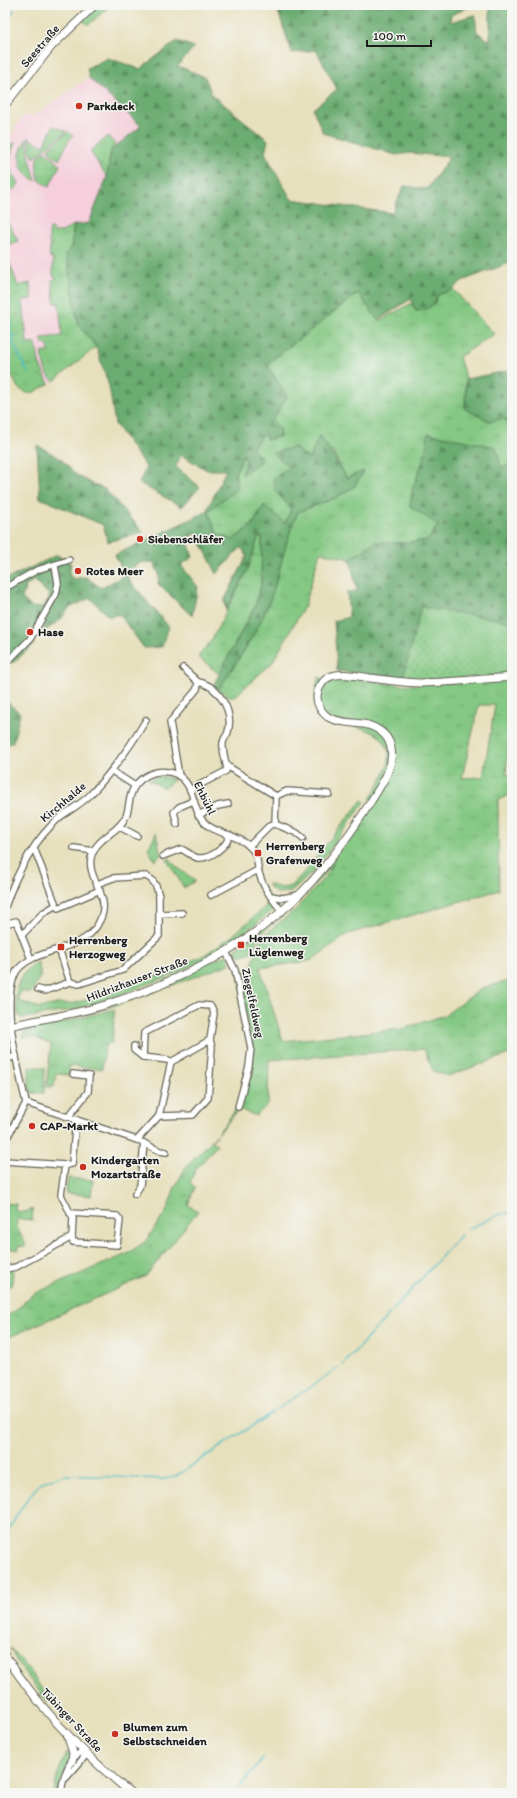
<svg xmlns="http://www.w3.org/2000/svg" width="517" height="1798" font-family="Itim,sans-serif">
<defs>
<pattern id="grass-tufts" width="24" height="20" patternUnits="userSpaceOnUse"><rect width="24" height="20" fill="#84c883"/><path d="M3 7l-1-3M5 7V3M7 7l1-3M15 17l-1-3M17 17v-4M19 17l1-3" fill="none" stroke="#71ab71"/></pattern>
<pattern id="forest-firs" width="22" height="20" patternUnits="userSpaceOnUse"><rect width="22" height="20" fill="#6bac71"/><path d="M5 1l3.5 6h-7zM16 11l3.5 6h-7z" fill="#578b5c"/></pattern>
<pattern id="park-crowns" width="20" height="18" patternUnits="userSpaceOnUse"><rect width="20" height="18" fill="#84c883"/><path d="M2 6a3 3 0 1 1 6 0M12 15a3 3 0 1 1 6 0" fill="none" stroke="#71ab71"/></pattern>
<pattern id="garden-dots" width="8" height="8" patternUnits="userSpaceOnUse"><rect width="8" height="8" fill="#84c883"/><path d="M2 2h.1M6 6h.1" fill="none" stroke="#71ab71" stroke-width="1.8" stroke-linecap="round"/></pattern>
</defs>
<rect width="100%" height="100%" fill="#f6f6f2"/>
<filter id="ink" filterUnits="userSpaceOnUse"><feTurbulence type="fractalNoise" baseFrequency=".025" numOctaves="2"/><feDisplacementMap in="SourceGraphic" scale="8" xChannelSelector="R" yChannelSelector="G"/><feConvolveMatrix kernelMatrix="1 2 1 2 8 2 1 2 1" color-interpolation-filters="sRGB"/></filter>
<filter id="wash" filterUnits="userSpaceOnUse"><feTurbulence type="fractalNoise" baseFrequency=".012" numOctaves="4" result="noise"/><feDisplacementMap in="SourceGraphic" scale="16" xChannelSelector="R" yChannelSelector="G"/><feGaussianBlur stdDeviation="0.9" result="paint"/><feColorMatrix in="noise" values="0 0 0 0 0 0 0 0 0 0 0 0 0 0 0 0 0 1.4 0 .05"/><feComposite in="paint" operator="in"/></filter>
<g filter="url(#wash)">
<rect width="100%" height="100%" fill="#e7e0bd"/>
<!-- built -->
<path fill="#f5cfdb" d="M89,78l52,48 -30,24 -4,27 -18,46 -15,2 4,99 -20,54 -26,15h-5l-9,-5 -13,-26v-223l9,-6 1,-6 11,-12 7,1z"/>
<!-- grass -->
<g fill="url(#grass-tufts)" stroke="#507250" fill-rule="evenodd">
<path d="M98,5h13l-23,20 -6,-6z"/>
<path d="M53,126l13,5 -32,27 -4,-8 -1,-13 4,4 11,5z"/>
<path d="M68,131l5,5 -4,4 -10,20 -8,-6 -3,-5z"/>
<path d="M108,136l7,8 -4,6 -4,27 -17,-26z"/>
<path d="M27,139c0,15 6,28 9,42 -18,-10 -21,-24 -9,-42z"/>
<path d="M15,143c-7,17 -8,25 4,40l-4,7 -10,-5v-39z"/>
<path d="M45,151l15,14 -11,22 -10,-7c-3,-12 -6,-21 6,-29z"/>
<path d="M5,217l13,24 -6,4 -7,-10z"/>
<path d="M74,225l-3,23 7,76 18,23 -42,34c-9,-6 -11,-19 -13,-29h8l-1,-6 -5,-3 -2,-5 21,-2 -3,-33h-4l-1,-3 -2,-20 4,-1 -1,-3h-2v-18h-3l-1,-23 1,-7h2l2,4h8z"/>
<path d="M5,250l13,36 12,-3 2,16 -9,1 4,43 9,1 3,19 10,21 -17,9h-5l-9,-5 -13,-26z"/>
<path d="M453,289l41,45 -35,23 7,22 -1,29 24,13 16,-3 7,10v38l-11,1 -74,-25 -2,13 -13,36 26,34 -10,15 -25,3 -27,-1 -26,17 -30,-7 -15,53 -33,58 -39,35 -15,-8c20,-30 41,-59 53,-93 10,-28 14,-57 27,-85l37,-14 19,-11 10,-16 -17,7 -15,-27 -23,8 -36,-6 17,14 -15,23 16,19 -6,15 -21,-19 -11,19 -20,16 -16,-7 -9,-22 30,-23 -3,-14 9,-21 2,7 -4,14 21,-15 -11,-10 20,-28 -5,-57 91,-71 21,28 33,-18 4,8 18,-7 4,-9z"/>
<path d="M262,537l-1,48 -6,21 -36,68 -21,-17 13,-16 37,-72 10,-31z"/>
<path d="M319,677l9,5 16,-4 57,7 111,-5v25l-6,69 6,1v19l-14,6 1,90 -151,44 -38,27 -50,7 23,73 119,-12 43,-14 37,-27 30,-8v73l-64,23 -15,-5 -9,-22 -155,11 -1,44 -12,12 -17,-7 -27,32 5,4 -21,24 -6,13 5,5 -7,18 10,6 -52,65 -141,63v-22l10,-6 18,-17 94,-40 18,-12 22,-32 8,-23 11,-20 27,-28 25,-32 14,-60 -14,-75 12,-2 12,-33 34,-28 29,-32 9,-14 -36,39 -39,33 -6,16 -12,5 -10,-4 19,-13 96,-95 29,-42 -5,-3c5,-9 20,-31 19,-41 -1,-53 -96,-10 -70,-81zM479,705h16l-12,72 -21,1z"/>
<path d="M362,800l3,2 -50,68 -24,22 -14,1 -5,-3 -5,-6 15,4 9,-2 15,-16z"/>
<path d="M264,888l10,17 -1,5 -51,41 -52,25 -67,25 -30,9 -49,8h-3l-2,-2c-6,-23 -4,-41 19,-54l3,13 -10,18 -9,-2 -4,6 1,4 21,7 17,-4h14l48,-14 52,-20 33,-15 27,-18 35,-31z"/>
<path d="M224,956h3l3,8 -101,37 -32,10 -78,19 4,-4 69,-15z"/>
<path d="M115,1009l-3,33 -7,3 -3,24 -33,-3v9l-13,-1 -2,13h-8l5,-43 -19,-7 -10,1 2,-6z"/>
<path d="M5,1203l11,1 -1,7 11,1 7,-3 -1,11 -14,-1 -1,1c-2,13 11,20 8,27l-7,-1 1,4 -14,-2z"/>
<path d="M13,1270l-1,16h-7v-15z"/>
<path d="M10,1648l17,19 24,35 -4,-1 -29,-37z"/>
<path d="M67,1752l4,2c-4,14 -10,23 -13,39h-4l3,-17z"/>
</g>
<!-- forest -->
<g fill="url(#forest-firs)" stroke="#446446" fill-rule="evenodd">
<path d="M276,5h197l-22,10 -1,7 25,-7 2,17 13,9v-36h22v257l-50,19 -9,8 -15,6c-5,12 -9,15 -22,16l-5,-12 -33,21 -20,-27 -91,71 20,33 -15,24 7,7 1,9 -13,3 -3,-6 -12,15 11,10 -21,16 4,-15 -3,-6 -8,20 3,14 -30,23 9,22 16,7 20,-16 11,-19 21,18 6,-14 -16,-19 -2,-11 16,-12 -16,-14 21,-6 15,12 11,-24 27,43 17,-7 -10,16 -19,11 -37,14c-13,28 -17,57 -27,85 -12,34 -33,63 -53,93l-5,-4 42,-80 6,-21 1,-48 -4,1 -10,31 -22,41 -2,-9 23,-45 -6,-9 -24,27 -21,-41 -9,6 6,18 -12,8 17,22 -6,29 -34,-32 1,-11 -6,-11h-11l-13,8 -1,9 41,48 -7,20 -18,1 -25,-34 -10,3 -19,-19 -21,10 -9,12 -15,11 -3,-7 -9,3 -7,10 9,6 -22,20 -8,-4v-79l52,-25 14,8 -2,12 5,4 12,-2 15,11 24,-13 -10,-20 93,-44v-3l18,-38h-19l-26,-15 -5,12 24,20 -18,20 -43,-24 7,-16 -31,-43 -6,-38 -13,-39 -18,-23 -12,-71 5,-5 3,-23 15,-2 18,-46 4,-27 30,-24 -52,-48 -2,-10 21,-10 32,11 37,-28 17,6 -16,19 27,11 7,18 56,45 -3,13 26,46 101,14 12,-27 23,3 23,-32 -40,-4 -14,2 -73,-22 -10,-24 24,-20 -21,-39 -24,3zM34,580l16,16 -7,12 -12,-1 -9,-9 4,-12z"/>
<path d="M507,371l5,2v55l-7,-9 -16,2 -24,-12 1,-30z"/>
<path d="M428,433l68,14 5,20 11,-1v156l-91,-14 -18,70 -66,-7 -3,-50 15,-4 -2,-25 10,-1 -7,-32 26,-17 27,1 25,-3 10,-15 -28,-19 2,-15 13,-36z"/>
<path d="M37,445l24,14 14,15 19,11 11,4 38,43 -35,10 -5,-17 -63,-27z"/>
<path d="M5,700l15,13 -7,29 -8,3z"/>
</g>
<!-- park -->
<g fill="url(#park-crowns)" stroke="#507250">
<path d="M159,776l16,3 -11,9 -15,-8z"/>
<path d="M156,833l5,22 -6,6 -7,-12z"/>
<path d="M170,858c5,11 16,14 25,23l-11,7 -17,-28z"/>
<path d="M29,1066l16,2 -1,25h-12l-3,-5z"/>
<path d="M68,1178l25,2 -2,16 -25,-3z"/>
</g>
<!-- garden -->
<path fill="url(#garden-dots)" stroke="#507250" d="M421,607l91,15v53l-86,5 -23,-2z"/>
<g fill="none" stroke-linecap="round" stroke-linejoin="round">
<!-- stream -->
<g stroke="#4dbcc2" stroke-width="1.5">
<path d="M5,25l9,-15"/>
<path d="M5,304l2,4 -1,11 5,3 -1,11 5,3 -2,7 15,30"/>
<path d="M468,1229l30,-14 14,-3"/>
<path d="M393,1310l68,-75"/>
<path d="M343,1365l47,-52"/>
<path d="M276,1410l64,-43"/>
<path d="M188,1468l85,-56"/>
<path d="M5,1536c10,-16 19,-36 33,-50 7,-7 19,-9 29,-11l97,4 10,-2 12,-7"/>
<path d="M235,1793l28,-35"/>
</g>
</g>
</g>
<g filter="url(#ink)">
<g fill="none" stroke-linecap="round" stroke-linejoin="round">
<!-- minor casing -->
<g stroke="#636154" stroke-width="8">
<g id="minor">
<path d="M5,588l32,-18 32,-10"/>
<path d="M5,664l25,-25 26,-45 2,-11 -3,-17"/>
<path d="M198,682c20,3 36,29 30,50 -1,4 -5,7 -5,11 -1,6 2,15 3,21l1,2"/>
<path d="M112,771l23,15"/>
<path d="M179,776l-9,-54 27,-33 1,-7 -15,-14"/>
<path d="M190,790l36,-19 1,-5 49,30 -1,28 -5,1 -21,21"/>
<path d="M276,796l11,-5 42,3"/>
<path d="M198,815l20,-9 10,-2"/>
<path d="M177,824l-3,-12 5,-5 14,-6"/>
<path d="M275,824l22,9 6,5"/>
<path d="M120,827l17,9"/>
<path d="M74,848l20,3"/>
<path d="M163,856l18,-7c5,2 12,8 17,9 13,1 28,-11 32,-23"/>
<path d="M211,895l47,-25"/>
<path d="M271,896l12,2 15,-3"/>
<path d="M56,905l2,3 42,-18"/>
<path d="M5,907c11,-33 28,-66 55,-90 10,-7 21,-13 30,-22 22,-23 40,-48 56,-75"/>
<path d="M160,914l22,-1"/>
<path d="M5,924l11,-3 15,38"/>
<path d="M22,935l21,-22 13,-8 -22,-57"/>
<path d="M59,949l11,33 9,2 44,-14 36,-34v-40l-3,-10 -4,-6 -6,-4 -33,2 -16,6"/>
<path d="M226,952l9,18 16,78 -2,18 -11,41"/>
<path d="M38,989l7,2 25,-9"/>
<path d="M134,1046v4l9,7 25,3 3,2"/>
<path d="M5,1060l11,-4"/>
<path d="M26,1103l111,37 23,11 6,1"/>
<path d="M69,1116l19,-24 1,-16 -16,-2"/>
<path d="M159,1116l34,-1 15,-17 4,-51 -2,-7"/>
<path d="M137,1140l22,-24 12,-54 39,-22 4,-27 -3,-7 -12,-1 -55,28 -1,24"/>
<path d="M5,1141l21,-38c-7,-32 -26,-101 -10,-131 9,-14 31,-19 46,-24 17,-6 30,-10 38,-28 12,-24 -13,-40 -9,-62 4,-20 28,-25 35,-42 4,-9 2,-21 9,-30 12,-17 40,-21 52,-2 8,12 7,27 16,37 12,14 33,12 46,25 12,11 6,17 11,30 4,13 13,24 21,34"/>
<path d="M5,1161l60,4 -4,30 12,23 -1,19 -56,30 -11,2"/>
<path d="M65,1165l7,-1 4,-45"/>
<path d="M135,1194l5,-8 4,-43"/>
<path d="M70,1213l47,3 3,4 -3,25 -44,-3 -1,-5"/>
<path d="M66,1778l21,-24"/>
<path d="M61,1793c2,-15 7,-36 23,-42"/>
</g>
</g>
<!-- major casing -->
<g stroke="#636154" stroke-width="9">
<g id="major">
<path d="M5,105l47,-59 43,-41"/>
<path d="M5,1027c33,-8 67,-12 100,-22 72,-22 146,-60 199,-115 30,-32 55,-68 77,-105 14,-22 18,-50 -13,-60 -12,-3 -28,-1 -40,-8 -6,-4 -11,-12 -11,-20 0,-6 4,-14 9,-18 11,-8 31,-3 44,-1 17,2 35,5 52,5 30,-1 60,-4 90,-6"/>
<path d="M5,1655c34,53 78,99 126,138"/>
<path d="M67,1734l6,19 -1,8"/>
</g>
</g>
<!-- minor -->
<use href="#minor" stroke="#fff" stroke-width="5.5"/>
<!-- major -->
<use href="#major" stroke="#fff" stroke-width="7"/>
</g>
</g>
<!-- markers -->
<g fill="#c8321e" stroke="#f6f6f2" stroke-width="1.5">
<circle cx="79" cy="106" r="4"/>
<circle cx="140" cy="539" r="4"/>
<circle cx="78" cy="571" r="4"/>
<circle cx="30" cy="632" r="4"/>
<rect x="254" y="849" width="8" height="8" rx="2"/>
<rect x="237" y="941" width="8" height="8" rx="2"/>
<rect x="57" y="943" width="8" height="8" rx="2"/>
<circle cx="32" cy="1126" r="4"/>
<circle cx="83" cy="1167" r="4"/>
<circle cx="115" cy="1734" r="4"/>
</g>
<g text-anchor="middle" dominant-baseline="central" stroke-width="3" stroke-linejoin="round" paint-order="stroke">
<!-- street labels -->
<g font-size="12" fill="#1c1c1c" stroke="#f6f6f2">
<text transform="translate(40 46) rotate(-49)">Seestraße</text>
<text transform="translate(205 798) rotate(64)">Ehbühl</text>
<text transform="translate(63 802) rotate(-40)">Kirchhalde</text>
<text transform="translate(137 979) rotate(-21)">Hildrizhauser Straße</text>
<text transform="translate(253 1003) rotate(78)">Ziegelfeldweg</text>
<text transform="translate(72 1720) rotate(47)">Tübinger Straße</text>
</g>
<!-- poi labels -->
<g font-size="12" font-weight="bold" fill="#1c1c1c" stroke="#f6f6f2" text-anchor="start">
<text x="87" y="106">Parkdeck</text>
<text x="148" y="539">Siebenschläfer</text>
<text x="86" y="571">Rotes Meer</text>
<text x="38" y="632">Hase</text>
<text x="266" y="846">Herrenberg<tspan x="266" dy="14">Grafenweg</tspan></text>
<text x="249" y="938">Herrenberg<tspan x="249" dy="14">Lüglenweg</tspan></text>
<text x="69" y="940">Herrenberg<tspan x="69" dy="14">Herzogweg</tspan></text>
<text x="40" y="1126">CAP-Markt</text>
<text x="91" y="1160">Kindergarten<tspan x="91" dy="14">Mozartstraße</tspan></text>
<text x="123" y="1727">Blumen zum<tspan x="123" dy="14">Selbstschneiden</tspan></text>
</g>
</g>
<!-- margin -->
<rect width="517" height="1798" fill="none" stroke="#f6f6f2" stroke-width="20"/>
<!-- scale -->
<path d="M367 40v6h64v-6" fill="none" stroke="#1c1c1c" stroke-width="2"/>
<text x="373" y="40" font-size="12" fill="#1c1c1c" stroke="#f6f6f2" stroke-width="3" paint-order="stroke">100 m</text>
</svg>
